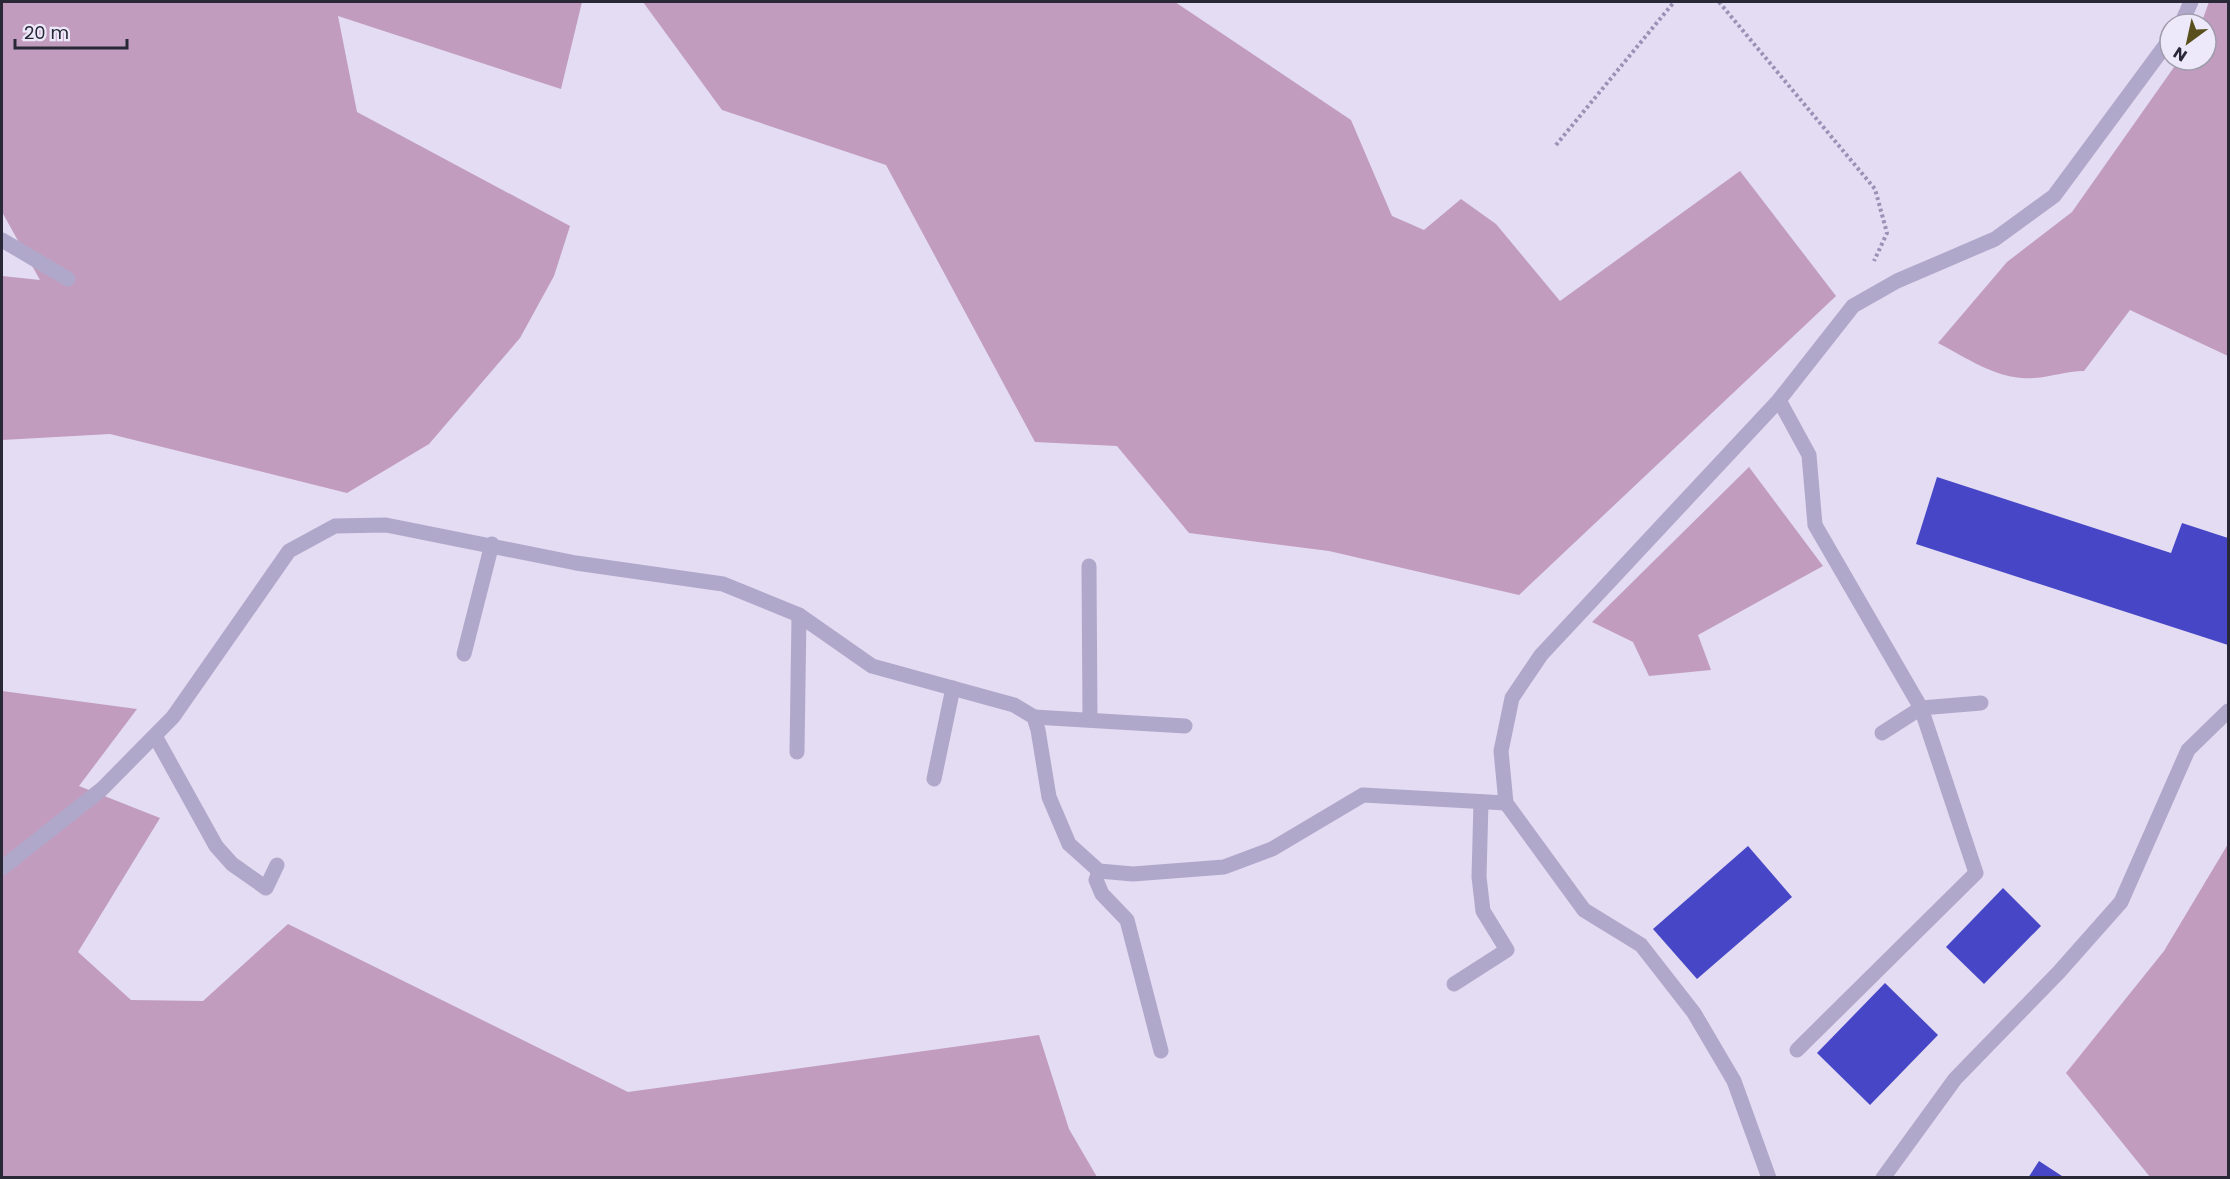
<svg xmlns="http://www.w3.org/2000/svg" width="2230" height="1179" font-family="Poppins,sans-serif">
<rect width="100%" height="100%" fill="#e3dcf2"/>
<!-- green -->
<g fill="#c19cbe">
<path d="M2,2h580l-21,87 -223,-73 19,96 213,114 -16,50 -34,62 -91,106 -82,49 -237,-59 -108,6v-164l38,4 -38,-68z"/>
<path d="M643,2h532l176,118 41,96 32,14 37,-31 35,25 64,77 180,-130 96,125 -317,299 -190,-44 -140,-18 -72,-87 -82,-4 -149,-277 -164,-55z"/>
<path d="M2209,2h19v354l-98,-46 -46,61c-18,0 -33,6 -50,7 -35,3 -67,-20 -96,-35l69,-81 65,-50 107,-152h27v-36h-5z"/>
<path d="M1749,467l74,99 -125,69 13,35 -62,6 -16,-34 -41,-20z"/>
<path d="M2,691l135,18 -58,77 81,32 -82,134 53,48 72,1 85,-77 340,168 411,-57 30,94 28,48 -1095,1z"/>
<path d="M2228,844v333h-78l-84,-104 98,-122z"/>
</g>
<!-- building -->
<g fill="#4746c6">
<path d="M1937,477l234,76 11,-30 46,15v107l-312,-101z"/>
<path d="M1748,846l44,51 -95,82 -44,-50z"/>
<path d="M2003,888l38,38 -57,58 -38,-37z"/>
<path d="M1885,983l53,52 -68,70 -53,-52z"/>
<path d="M2039,1161l26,17h-37z"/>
</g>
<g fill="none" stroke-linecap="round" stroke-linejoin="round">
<!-- path -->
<g stroke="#9992b6" stroke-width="4" stroke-dasharray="3 3" stroke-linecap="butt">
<path d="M1719,2l156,187 12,44 -13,28"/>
<path d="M1556,145l118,-143"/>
</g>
<!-- service -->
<g stroke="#b0a8ca" stroke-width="15">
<path d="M2,240l66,39"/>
<path d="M1779,400l30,55 6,70 106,183 55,165 -179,177"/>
<path d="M1089,566l1,154"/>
<path d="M464,654l28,-110"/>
<path d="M1034,717l151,9"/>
<path d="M1882,733l39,-25 60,-5"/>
<path d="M155,736l61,110 16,18 34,24 11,-23"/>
<path d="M797,752l2,-137"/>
<path d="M934,779l19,-91"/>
<path d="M1099,871l-3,9 6,14 25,26 34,131"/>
<path d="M1454,984l53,-34 -24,-39 -4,-34 2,-75"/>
</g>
<!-- minor -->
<g stroke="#b0a8ca" stroke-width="15">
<path d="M2181,24l10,-22"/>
<path d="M2,868l100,-79 71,-72 116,-166 46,-25 51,-1 190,38 147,21 76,31 73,51 142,39 20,12 4,13 11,67 20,47 30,27 34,3 91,-7 48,-18 91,-54 143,8"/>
<path d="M1769,1178l-35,-97 -40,-68 -53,-68 -57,-35 -78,-107 -5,-52 11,-53 29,-43 238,-255 74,-94 44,-25 98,-42 59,-43 116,-157"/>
<path d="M1883,1178l72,-99 104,-107 62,-70 67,-152 40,-39"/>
</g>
</g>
<!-- border -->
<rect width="2230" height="1179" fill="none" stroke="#292837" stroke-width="6"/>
<!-- north arrow -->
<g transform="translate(2188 42) rotate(213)"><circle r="28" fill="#eee9fa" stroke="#9f9cac" stroke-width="1.5"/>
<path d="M0-4.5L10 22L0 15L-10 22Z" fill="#594f1d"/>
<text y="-9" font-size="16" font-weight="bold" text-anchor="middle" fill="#292837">N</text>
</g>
<!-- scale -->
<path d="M15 39v9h112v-9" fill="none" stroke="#292837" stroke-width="3"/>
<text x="24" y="39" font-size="18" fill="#292837" stroke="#eee9fa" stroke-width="4.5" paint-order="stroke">20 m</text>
</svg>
